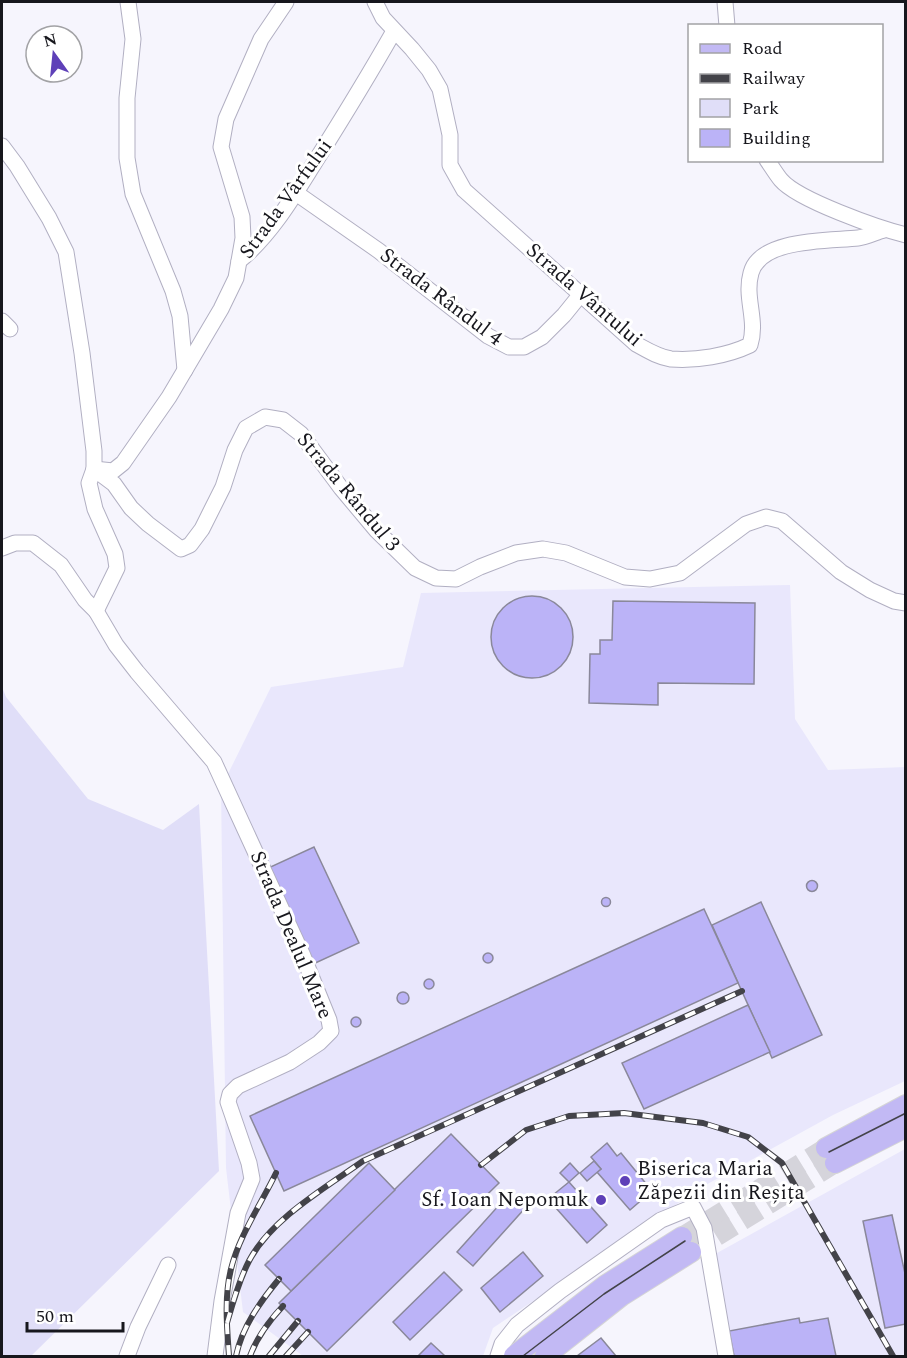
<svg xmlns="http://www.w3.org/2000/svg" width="907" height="1358" font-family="Spectral,serif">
<rect width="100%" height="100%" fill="#f6f5fd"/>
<!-- built -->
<g fill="#e9e7fc">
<path d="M790,585l5,134 33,51 77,-3v314l-72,34 -131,72 -209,141 -10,28h-180l-60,-44 -17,-144 -5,-380 50,-101 132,-20 18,-74z"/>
<path d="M905,1149v207h-179l-18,-98z"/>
</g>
<!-- green -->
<path fill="#e0def8" d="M2,687l4,10 82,102 75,31 36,-26 20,367 -188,185h-29z"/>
<!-- building -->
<g fill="#bbb3f7" stroke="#8a889a" stroke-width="1.5">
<circle cx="532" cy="637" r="41"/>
<path d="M613,601l142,2 -1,81 -96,-1v22l-69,-2 1,-49h10v-14h12z"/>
<path d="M314,847l45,96 -48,22 -45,-96z"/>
<circle cx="812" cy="886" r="5.5"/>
<circle cx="606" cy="902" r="4.5"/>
<path d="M761,902l61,133 -50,23 -60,-133z"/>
<path d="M704,909l34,74 -454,208 -34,-75z"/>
<circle cx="488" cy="958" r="5"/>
<circle cx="429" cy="984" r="5"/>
<circle cx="403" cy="998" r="6"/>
<path d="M748,1005l22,47 -126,57 -22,-46z"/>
<circle cx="356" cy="1022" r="5"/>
<path d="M451,1134l48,49 -172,168 -48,-48z"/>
<path d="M607,1143l10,13 4,-3 31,38 -22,19 -33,-38 4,-3 -10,-12z"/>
<path d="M594,1161l7,8 -14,12 -7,-8z"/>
<path d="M369,1163l26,27 -104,101 -26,-26z"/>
<path d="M570,1163l9,10 -10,9 -9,-9z"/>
<path d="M569,1182l38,43 -20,18 -39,-44z"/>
<path d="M510,1193l16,14 -53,59 -16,-14z"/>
<path d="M892,1215l14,63v46l-21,4 -22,-107z"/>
<path d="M523,1252l20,24 -43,36 -19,-24z"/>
<path d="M444,1272l18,18 -52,50 -17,-18z"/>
<path d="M799,1318l1,5 28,-5 8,38h-102l-5,-25z"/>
<path d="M601,1338l15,18h-39z"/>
<path d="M431,1343l14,13h-27z"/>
</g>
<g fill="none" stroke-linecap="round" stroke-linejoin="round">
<!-- major-tunnel -->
<g stroke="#d5d4db" stroke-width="20" stroke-dasharray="20 10" stroke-linecap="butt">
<path d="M682,1237l144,-89"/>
<path d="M691,1252l144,-89"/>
</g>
<!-- minor casing -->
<g stroke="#b1afc2" stroke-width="17">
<g id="minor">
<path d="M128,2l5,37 -6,59v60l6,36 40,97 7,25 5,54"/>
<path d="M375,2l8,16 29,31 17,21 11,19 10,46v30l14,25 172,154c11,6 22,13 35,15 25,2 56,-3 79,-14 8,-25 -6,-47 1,-72 9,-35 79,-32 107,-35 9,-1 18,-6 26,-8"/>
<path d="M725,2l2,24"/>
<path d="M2,146l15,20 32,52 17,34 16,101 12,98v18l-5,14 6,26 20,45 2,14 -21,43"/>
<path d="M767,160c5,7 9,14 14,20 17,20 97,48 125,55"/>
<path d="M296,193l83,58 109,85 21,11h15l18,-10 22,-22 17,-21"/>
<path d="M239,261c32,-26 54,-64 76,-99 27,-43 54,-87 79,-131"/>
<path d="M2,321l8,8"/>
<path d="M94,469l20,15 17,24 17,16 33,25 9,-4 12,-16 21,-42 12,-37 11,-22 19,-11 18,3 18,14 40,54 36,43 38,37 21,10 20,1 24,-12 36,-14 27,-4 23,4 59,24 25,2 30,-6 66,-49 20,-7 16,4 59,51 29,18 24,11 12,2"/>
<path d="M94,469l19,2 10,-8 46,-66 52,-88 15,-31 7,-40 -1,-21 -21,-70 5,-28 35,-80 25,-37"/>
<path d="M2,548l13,-5h18l28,22 24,35 11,11 20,34 21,27 77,90 89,194 26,64 2,11 -12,12 -29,19 -52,24 -8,8 -2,8 21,61 3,16 -14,34 -16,88 -7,55"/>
<path d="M127,1356l11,-29 30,-62"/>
<path d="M498,1356l4,-12 15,-19 43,-34 101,-71 32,-13 11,21 22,128"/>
</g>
</g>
<!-- major casing -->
<g stroke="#d5d5d6" stroke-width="22">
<g id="major">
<path d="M826,1148l80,-43"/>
<path d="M835,1163l71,-36"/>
<path d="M514,1356l92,-71 76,-48"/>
<path d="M545,1356l76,-60 70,-44"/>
</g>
</g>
<!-- minor -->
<use href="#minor" stroke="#fff" stroke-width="15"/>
<!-- major -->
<use href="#major" stroke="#c2b9f4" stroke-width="20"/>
<!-- tram -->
<g stroke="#434349" stroke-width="1.5">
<path d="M829,1152l77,-39"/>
<path d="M523,1356l81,-62 81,-53"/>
</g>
<!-- rail casing -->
<g stroke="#434349" stroke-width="6">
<g id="rail">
<path d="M481,1165l45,-35 43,-14 55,-3 79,10 45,14 34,26 111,193"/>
<path d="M227,1323c6,-21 12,-43 22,-62 22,-42 76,-73 114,-100l379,-170"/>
<path d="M229,1356c-2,-28 -5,-59 2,-87 8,-33 30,-65 45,-96"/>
<path d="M236,1356c6,-29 24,-54 43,-77"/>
<path d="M250,1356c7,-19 19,-35 33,-50"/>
<path d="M269,1356l29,-35"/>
<path d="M286,1356l22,-24"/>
</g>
</g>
<!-- rail -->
<use href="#rail" stroke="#fff" stroke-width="4" stroke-dasharray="11" stroke-linecap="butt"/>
</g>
<!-- markers -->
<g fill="#5e40b8" stroke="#fff" stroke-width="2">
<circle cx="625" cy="1181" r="6"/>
<circle cx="601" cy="1200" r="6"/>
</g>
<g text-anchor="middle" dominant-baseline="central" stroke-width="6" stroke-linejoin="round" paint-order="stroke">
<!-- street labels -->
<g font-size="21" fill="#17171d" stroke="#fff">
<text transform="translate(286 199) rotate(-54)">Strada Vârfului</text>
<text transform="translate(584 295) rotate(41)">Strada Vântului</text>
<text transform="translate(441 297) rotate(37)">Strada Rândul 4</text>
<text transform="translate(348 492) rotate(50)">Strada Rândul 3</text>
<text transform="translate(291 935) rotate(67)">Strada Dealul Mare</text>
</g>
<!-- poi labels -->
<g font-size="21" fill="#17171d" stroke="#fff" text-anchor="start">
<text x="637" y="1169">Biserica Maria<tspan x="637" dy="24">Zăpezii din Reșița</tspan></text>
<text x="589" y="1200" text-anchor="end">Sf. Ioan Nepomuk</text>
</g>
</g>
<!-- border -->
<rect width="907" height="1358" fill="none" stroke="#17171d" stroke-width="6"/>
<!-- legend -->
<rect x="688" y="24" width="195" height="138" fill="#ffffff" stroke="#a2a2a5" stroke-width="1.5"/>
<rect x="700" y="44" width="30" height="9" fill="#c2b9f4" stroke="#a2a2a5" stroke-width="1.5"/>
<text x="742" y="54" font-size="18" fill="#17171d">Road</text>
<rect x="700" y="74" width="30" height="9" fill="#434349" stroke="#a2a2a5" stroke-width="1.5"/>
<text x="742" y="84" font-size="18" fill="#17171d">Railway</text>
<rect x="700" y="99" width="30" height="18" fill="#e0def8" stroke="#a2a2a5" stroke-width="1.5"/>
<text x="742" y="114" font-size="18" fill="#17171d">Park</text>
<rect x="700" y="129" width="30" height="18" fill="#bbb3f7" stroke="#a2a2a5" stroke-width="1.5"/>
<text x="742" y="144" font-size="18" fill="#17171d">Building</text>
<!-- north arrow -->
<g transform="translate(54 54) rotate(345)"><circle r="28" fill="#ffffff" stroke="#a2a2a5" stroke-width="1.5"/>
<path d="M0-4.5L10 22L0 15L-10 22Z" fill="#5e40b8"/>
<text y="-9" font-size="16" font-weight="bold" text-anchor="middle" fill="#17171d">N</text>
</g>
<!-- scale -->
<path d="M27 1322v9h96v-9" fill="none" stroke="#17171d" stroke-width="3"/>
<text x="36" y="1322" font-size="18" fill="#17171d" stroke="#ffffff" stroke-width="4.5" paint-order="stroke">50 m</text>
</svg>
